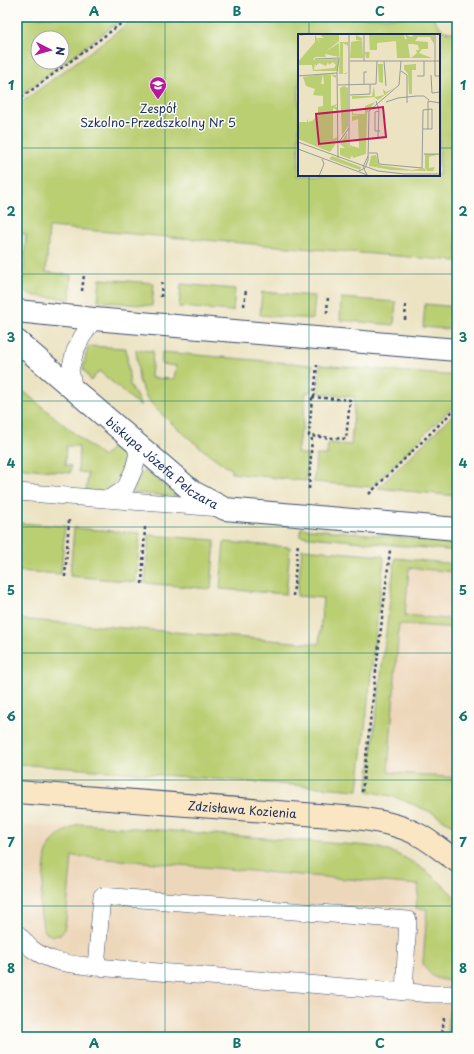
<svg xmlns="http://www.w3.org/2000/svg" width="474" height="1054" font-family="'Playpen Sans',sans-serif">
<rect width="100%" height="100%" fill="#fdfcf7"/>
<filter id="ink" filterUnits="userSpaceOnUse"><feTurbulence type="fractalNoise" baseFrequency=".025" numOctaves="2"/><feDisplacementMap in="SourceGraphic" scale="8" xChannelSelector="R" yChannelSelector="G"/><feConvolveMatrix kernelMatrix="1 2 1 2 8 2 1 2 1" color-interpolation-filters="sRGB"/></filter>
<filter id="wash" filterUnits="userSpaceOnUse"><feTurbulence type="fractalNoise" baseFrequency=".012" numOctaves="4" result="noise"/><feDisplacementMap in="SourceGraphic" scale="16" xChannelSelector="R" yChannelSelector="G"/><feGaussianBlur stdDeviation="0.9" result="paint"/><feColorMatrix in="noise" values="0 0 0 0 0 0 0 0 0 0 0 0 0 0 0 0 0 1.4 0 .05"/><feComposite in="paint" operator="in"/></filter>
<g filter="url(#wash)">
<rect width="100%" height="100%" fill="#ece3c3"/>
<!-- built -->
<g fill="#edd7ba">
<path d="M395,558l62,6v252l-89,-36z"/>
<path d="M17,824l95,8 291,31 54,35v139h-440z"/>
</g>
<!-- green -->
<g fill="#bace72" stroke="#6a7e68" fill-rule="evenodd">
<path d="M17,17h108l-108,81zM38,38h24v24h-24z"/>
<path d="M137,17h295l12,14 13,2v228l-408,-34 -3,45 25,3 -1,24 -35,-3 -12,-5 3,-57 -9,-1 1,-128zM299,35h140v140h-140z"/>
<path d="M100,279l54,4 -2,23 -54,-5z"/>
<path d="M181,284l54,5 -2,22 -54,-4z"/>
<path d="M262,292l53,4 -2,23 -53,-4z"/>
<path d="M341,298l55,4 -2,23 -54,-5z"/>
<path d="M425,304l32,3v23l-34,-3z"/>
<path d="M88,346l38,2 4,37 11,20h-2l-40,-34 -8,10 -8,-13z"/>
<path d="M136,350l17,1 -2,27 23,1 2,-13 -15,-2 1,-12 151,13 -2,27h-5l-4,40h-2l-3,21 11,2 -2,26 -75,-8v-5l-4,-1 -25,-18 -34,-29 -12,-11 -10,-12 -7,-17z"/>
<path d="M320,365l137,11v26l-85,85 -58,-5 2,-27h11l1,-12 23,2 4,-48 -37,-4z"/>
<path d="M17,386l86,71 12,-13c3,3 8,6 9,12 0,9 -10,32 -19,35 -4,2 -14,1 -19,1l2,-19 -10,-1 1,-26h-13l-1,19 6,1 -1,7 -53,-6z"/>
<path d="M457,411v85l-79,-8z"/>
<path d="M142,472h6l30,25 -46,-4z"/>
<path d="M17,523l48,3 -4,48 -44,-3z"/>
<path d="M74,528l66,5 -4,49 -66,-6z"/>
<path d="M301,528l156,14v9l-157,-15z"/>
<path d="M149,535l66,5 -4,49 -66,-6z"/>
<path d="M224,542l66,5 -4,47 -66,-5z"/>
<path d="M302,549l81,7 1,3 -26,231 -341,-26v-145l302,25 4,-46 -26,-2z"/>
<path d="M395,558l62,6v8l-48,-4 -4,47 52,5v8l-58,-4 -11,148 69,6v50l-26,-16 -36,-15 -28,-6z"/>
<path d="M82,824l275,21c7,1 15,1 22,3 31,8 56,28 78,51v81c-15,2 -28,-2 -34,-17l4,-54 -11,-1 3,-23 -347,-29 -6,64 -2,10 -4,5 -7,1 -7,-3 -3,-5 -3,-21 6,-53 6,-12 7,-7 17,-10z"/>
<path d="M450,1009l7,1v22l-10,-1z"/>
</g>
</g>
<g filter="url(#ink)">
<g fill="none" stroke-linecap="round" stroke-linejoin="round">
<!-- lane casing -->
<g stroke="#3a4a6d" stroke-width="18">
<g id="lane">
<path d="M74,390l-4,-20 5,-19 7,-14 12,-18"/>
<path d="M17,492l203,16"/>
<path d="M108,499l11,-6 7,-6 8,-18 4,-16 -5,-12"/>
<path d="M17,933c5,5 10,12 15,16 20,15 41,15 64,18l336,27h25"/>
<path d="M96,967l6,-71 306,24 -4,72"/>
</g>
</g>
<!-- street casing -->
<g stroke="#3a4a6d" stroke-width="24">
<g id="street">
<path d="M17,311l77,8 363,31"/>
<path id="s1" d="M17,341l176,151 32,17 232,20"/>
</g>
</g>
<!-- secondary casing -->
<g stroke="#3a4a6d" stroke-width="24">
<g id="secondary">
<path id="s2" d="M17,792l340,26c22,3 44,7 64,18 12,7 24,17 36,25"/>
</g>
</g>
<!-- path -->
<g stroke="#3a4a6d" stroke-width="2.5" stroke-dasharray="3 3" stroke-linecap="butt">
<path d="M17,101l113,-84"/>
<path d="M82,291l2,-16"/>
<path d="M161,297l1,-15"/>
<path d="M244,306l2,-17"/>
<path d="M327,313l1,-17"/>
<path d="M405,320l1,-18"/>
<path d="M312,397l38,3 -4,39 -37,-3z"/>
<path d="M314,397l3,-32"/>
<path d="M309,489l3,-53"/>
<path d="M369,494l88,-87"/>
<path d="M65,577l4,-57"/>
<path d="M142,584l3,-57"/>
<path d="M293,596l5,-53"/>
<path d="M362,792l28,-242"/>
<path d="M444,1018l-2,18 11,1"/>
</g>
<!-- lane -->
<use href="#lane" stroke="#fff" stroke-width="17"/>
<!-- street -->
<use href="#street" stroke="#fff" stroke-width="22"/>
<!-- secondary -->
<use href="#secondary" stroke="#fbe6c4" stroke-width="22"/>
</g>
</g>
<!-- grid -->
<path fill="none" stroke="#0f766e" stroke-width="1" stroke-opacity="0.55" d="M165,17v1020M309,17v18M17,148h282M439,148h18M309,175v862M17,274h440M17,401h440M17,527h440M17,653h440M17,780h440M17,906h440"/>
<!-- icons -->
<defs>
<g id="school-pin" transform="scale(0.9)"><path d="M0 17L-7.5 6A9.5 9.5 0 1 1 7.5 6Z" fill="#b5179e" stroke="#fdfcf7"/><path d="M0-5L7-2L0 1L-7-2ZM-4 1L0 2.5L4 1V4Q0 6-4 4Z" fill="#fff"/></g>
</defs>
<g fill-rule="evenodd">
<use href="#school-pin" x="158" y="85"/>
</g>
<g text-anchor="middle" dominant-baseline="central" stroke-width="3" stroke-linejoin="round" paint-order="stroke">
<!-- poi labels -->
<g font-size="12" fill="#1b2f5e" stroke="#fdfcf7">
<text x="158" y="108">Zespół<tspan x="158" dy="14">Szkolno-Przedszkolny Nr 5</tspan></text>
</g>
<!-- street labels -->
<g font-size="12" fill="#1b2f5e" stroke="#fdfcf7">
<text stroke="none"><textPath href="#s1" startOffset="190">biskupa Józefa Pelczara</textPath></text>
<text stroke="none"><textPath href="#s2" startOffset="226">Zdzisława Kozienia</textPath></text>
</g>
</g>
<!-- overview -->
<g transform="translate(298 34)">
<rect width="142" height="142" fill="#ece3c3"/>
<path d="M24,0h17v8l-10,-3 9,3 -13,10 14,-9v14l-14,-3 1,3h-11l-2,3 25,-1v12h-25l-1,-6h-14v-3l17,-20v-7l5,8 -2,-5h6l-3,-2zM30,28l1,3 4,-3 3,3 -2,3 -20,2 1,-7 1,3 3,-3 7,3zM71,0h35l1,5h2l-2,-5 6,3 4,-3h19v10l-4,-7h-12l-3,4 13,1v7h-6l-3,4 13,5h-21l6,-5 -1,-3h3l-1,-5 -6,-1h-4l2,14h-13l-1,-17 -19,2v7h-7l-1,8h-3l-1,-6h5zM58,1l6,3 1,20h-13l1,-16 11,-2h-6zM42,8h8v4l-5,-3v31l5,-2 -2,2h-7zM80,30h5v19l-4,-1zM118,30v6h-4v24h-3l-1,-20 -4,-5v-4zM25,40l-2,10h3l-1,-10 13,1v3l-5,-3v31l6,-2 -2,3h2v3l-4,-2v31l5,-2v3l-4,1 3,1 -7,10 -32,-13v-17h9v-4l1,4 4,-1 6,-6v-8l5,-1v-10l-10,-1 2,-6 -9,-3 -3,-9zM46,52l4,2v38l-6,10 -2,-48zM76,52l1,11 9,-2 -1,-6 3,3 8,-4 -16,12 -4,-3 -22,2v-3h20zM77,68l-8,11 -1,41 -13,4 -1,-3 -2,4 -10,-4v-7h5l-5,-4 7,-11 1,14 4,-2v10v-9l7,2 -1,-29 -6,2v-5l8,-1h-8v-9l1,8h3v-9v9h9v-8zM127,120h15l-11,3v11l6,-1 -2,4h-6l-2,-3zM78,121l3,10 33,5 12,-2 2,3 -34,-1 -23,-4 2,-10zM34,122l29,11v1l-1,2 -31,-11z" fill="#bace72" fill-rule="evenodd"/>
<path fill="none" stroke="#989b9b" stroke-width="1" d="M66,0v27M137,0v42h5M2,1l12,-1M17,25l24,-1 -2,15M52,27h90M86,27l2,25M103,37l6,4v28M133,41l1,18 8,-1M0,42l39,-3 1,85M119,42h7v-15M66,50v-12h3M40,51l38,-1 1,-23M52,61l20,-1v-10M78,67l3,9 -1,27M88,68l12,-4 18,-2h8l5,4M81,77l-4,1v19h5M125,95h5v-28l12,2M0,108l80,29 26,3h36M41,108l10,-14M51,112v-112M0,115l72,27M71,119h8l2,11 43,4 1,-58 9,-1v20h-4M126,120h16M61,137l6,-3 3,-8 1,-49 30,-26 2,-24M69,141l-4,-8 5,-11M21,142l5,-12 -2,-5"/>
<path fill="#c2185b" fill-opacity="0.15" stroke="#c2185b" stroke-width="2" d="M85,73l3,30 -67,7 -3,-30z"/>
<rect width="142" height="142" fill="none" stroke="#1b2f5e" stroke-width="2"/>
</g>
<!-- margin -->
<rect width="474" height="1054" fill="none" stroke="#fdfcf7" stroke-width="44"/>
<!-- north arrow -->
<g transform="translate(50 50) rotate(96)"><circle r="19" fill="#fdfcf7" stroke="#a3aaba"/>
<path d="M0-3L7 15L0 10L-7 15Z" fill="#b5179e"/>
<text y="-6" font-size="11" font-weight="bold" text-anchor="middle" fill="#1b2f5e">N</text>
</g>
<rect x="22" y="22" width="430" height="1010" fill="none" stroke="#0f766e" stroke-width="1.5"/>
<g font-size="13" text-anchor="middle" font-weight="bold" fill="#0f766e">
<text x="94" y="16">A</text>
<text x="237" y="16">B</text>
<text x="380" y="16">C</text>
<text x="11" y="90">1</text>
<text x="463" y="90">1</text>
<text x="11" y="216">2</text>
<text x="463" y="216">2</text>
<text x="11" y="342">3</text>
<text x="463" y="342">3</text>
<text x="11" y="468">4</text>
<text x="463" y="468">4</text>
<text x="11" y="595">5</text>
<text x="463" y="595">5</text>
<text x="11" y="721">6</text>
<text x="463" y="721">6</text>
<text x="11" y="847">7</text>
<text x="463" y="847">7</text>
<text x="11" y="973">8</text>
<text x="463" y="973">8</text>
<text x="94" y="1048">A</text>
<text x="237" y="1048">B</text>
<text x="380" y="1048">C</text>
</g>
</svg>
